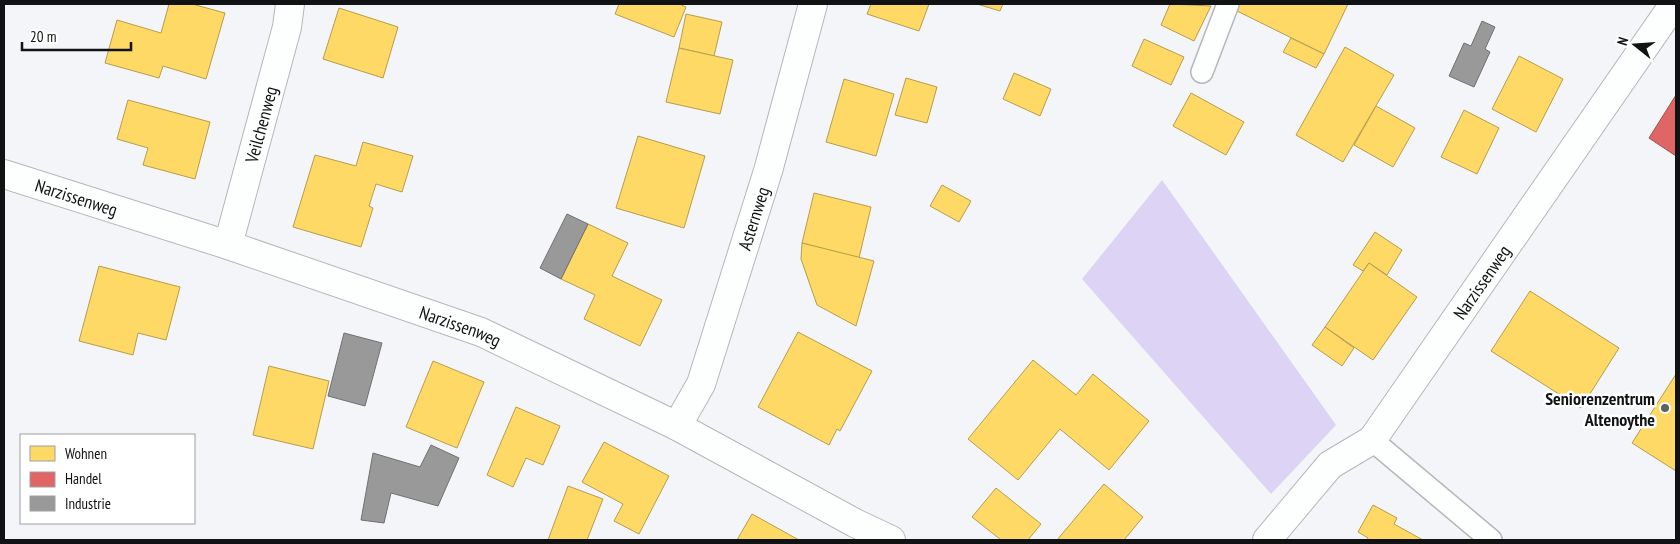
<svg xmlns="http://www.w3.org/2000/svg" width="1680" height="544" font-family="'PT Sans Narrow',sans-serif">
<rect width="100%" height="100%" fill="#f3f5f8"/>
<!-- green -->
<path fill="#dcd3f5" d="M1162,180l174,245 -65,69 -189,-215z"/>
<!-- homes -->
<g fill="#ffd966" stroke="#b79d4d">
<path d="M169,4h23l33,9 -19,66 -43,-13 -4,12 -54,-15 12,-43 44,13z"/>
<path d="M619,4h60l7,3 -12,30 -59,-23z"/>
<path d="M871,4h58l-10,27 -52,-17z"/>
<path d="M977,4h26l-3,7z"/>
<path d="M1170,4l41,2 -17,35 -33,-16z"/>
<path d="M1233,4h115l-24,50 -93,-46z"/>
<path d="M339,8l59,19 -15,51 -60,-19z"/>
<path d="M686,14l36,8 -8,34 -35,-8z"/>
<path d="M1291,38l33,16 -8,14 -33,-16z"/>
<path d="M1144,39l40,18 -13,28 -39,-19z"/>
<path d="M1345,47l49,28 -51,87 -47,-27z"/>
<path d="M679,48l54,12 -13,54 -54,-12z"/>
<path d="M1519,56l44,23 -27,53 -44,-23z"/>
<path d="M1014,73l37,16 -11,27 -37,-17z"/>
<path d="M906,78l31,9 -10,36 -32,-8z"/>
<path d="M844,79l50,15 -18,62 -50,-14z"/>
<path d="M1191,93l53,29 -18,33 -53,-29z"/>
<path d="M128,100l82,22 -15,57 -52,-14 5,-17 -31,-9z"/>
<path d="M1376,106l39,22 -22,39 -39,-22z"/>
<path d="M1464,110l35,18 -22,46 -36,-17z"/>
<path d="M638,136l67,20 -21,72 -68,-20z"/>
<path d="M363,142l50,14 -11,36 -26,-8 -7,22 4,2 -12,39 -68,-20 22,-72 41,11z"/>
<path d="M942,185l29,16 -12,21 -29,-16z"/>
<path d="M814,193l57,14 -12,51 -57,-15z"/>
<path d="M588,224l40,19 -16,33 50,24 -22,46 -56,-27 11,-24 -34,-16z"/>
<path d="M1375,232l27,18 -15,25 -18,-12 -6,8 -10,-6z"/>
<path d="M802,243l72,18 -18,65 -39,-21 -16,-46z"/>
<path d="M1369,263l48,34 -44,63 -48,-33z"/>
<path d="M99,266l81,21 -14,53 -28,-7 -5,22 -54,-14z"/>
<path d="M1530,291l89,57 -38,60 -90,-57z"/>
<path d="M1325,327l29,21 -12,18 -30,-21z"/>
<path d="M798,332l74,39 -32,60 -3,-2 -8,16 -71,-38z"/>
<path d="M1033,360l43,35 17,-21 56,47 -40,49 -49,-41 -42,51 -50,-41z"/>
<path d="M433,361l51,21 -27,66 -51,-21z"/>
<path d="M269,366l60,15 -16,68 -60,-14z"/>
<path d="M1676,374v97l-44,-28z"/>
<path d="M516,407l44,19 -17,39 -17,-7 -13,29 -26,-12z"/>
<path d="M604,442l65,34 -30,58 -25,-13 9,-17 -41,-22z"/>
<path d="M1104,484l39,33 -19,23h-67z"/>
<path d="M568,486l35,13 -16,41h-39z"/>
<path d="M996,488l45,36 -13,16h-27l-29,-23z"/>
<path d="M1373,505l24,13 -3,6 29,16h-56l1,-2 -10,-6z"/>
<path d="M752,514l47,26h-62z"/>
</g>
<!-- shops -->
<path fill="#e06666" stroke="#a24d4d" d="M1676,95v61l-27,-18z"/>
<!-- industry -->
<g fill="#999" stroke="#707071">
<path d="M1482,21l13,6 -10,22 5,3 -16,35 -25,-11 15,-33 7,3z"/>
<path d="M567,214l21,10 -27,55 -21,-11z"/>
<path d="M344,333l38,10 -17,63 -37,-10z"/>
<path d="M431,445l28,13 -21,48 -47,-13 -7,30 -23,-3 12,-67 47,14z"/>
</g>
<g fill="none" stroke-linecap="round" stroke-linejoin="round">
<!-- service casing -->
<g stroke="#b5b7b9" stroke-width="24">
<g id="service">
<path d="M1202,72l26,-68"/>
<path d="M1372,440l119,100"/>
</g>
</g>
<!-- minor casing -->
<g stroke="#b5b7b9" stroke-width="30">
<g id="minor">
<path id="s1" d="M4,174l224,71 253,87 196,94 178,97 36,17"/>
<path id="s2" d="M228,245l59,-218 3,-23"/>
<path id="s3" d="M677,426l24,-42 67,-213 45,-167"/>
<path id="s4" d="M1267,540l63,-75 42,-25 302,-436"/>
</g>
</g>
<!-- service -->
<use href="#service" stroke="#fdfefe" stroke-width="21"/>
<!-- minor -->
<use href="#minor" stroke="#fdfefe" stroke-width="28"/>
</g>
<!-- markers -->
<circle fill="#5f6163" stroke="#fff" stroke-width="2" cx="1665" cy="408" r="5"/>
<g text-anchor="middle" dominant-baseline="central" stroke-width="5" stroke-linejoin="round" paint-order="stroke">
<!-- street labels -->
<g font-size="18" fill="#101213" stroke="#fff">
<text stroke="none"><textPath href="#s2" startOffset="125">Veilchenweg</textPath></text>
<text stroke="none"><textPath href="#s1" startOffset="76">Narzissenweg</textPath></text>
<text stroke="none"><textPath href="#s3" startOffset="222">Asternweg</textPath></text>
<text stroke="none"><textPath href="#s4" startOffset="339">Narzissenweg</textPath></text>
<text stroke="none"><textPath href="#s1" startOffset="481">Narzissenweg</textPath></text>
</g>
<!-- poi labels -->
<g font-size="18" font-weight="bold" fill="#101213" stroke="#fff" text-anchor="end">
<text x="1655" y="398">Seniorenzentrum<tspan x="1655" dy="21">Altenoythe</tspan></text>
</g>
</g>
<!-- border -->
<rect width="1680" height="544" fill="none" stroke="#101213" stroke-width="10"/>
<!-- legend -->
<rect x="20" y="434" width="175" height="90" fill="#ffffff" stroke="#9fa0a1"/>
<rect x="30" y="446" width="25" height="15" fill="#ffd966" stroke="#9fa0a1"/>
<text x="65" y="459" font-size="15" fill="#101213">Wohnen</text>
<rect x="30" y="472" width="25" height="15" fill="#e06666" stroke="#9fa0a1"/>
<text x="65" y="484" font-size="15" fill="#101213">Handel</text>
<rect x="30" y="496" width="25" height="15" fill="#999999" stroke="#9fa0a1"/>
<text x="65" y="509" font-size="15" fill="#101213">Industrie</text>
<!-- north arrow -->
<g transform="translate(1635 45) rotate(287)" stroke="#ffffff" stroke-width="4" paint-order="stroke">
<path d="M0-4L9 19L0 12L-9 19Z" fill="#101213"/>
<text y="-8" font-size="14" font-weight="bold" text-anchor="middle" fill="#101213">N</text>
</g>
<!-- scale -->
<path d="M22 42v8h109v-8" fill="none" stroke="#101213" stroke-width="2.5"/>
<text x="30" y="42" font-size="15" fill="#101213" stroke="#ffffff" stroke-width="4" paint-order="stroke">20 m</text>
</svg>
